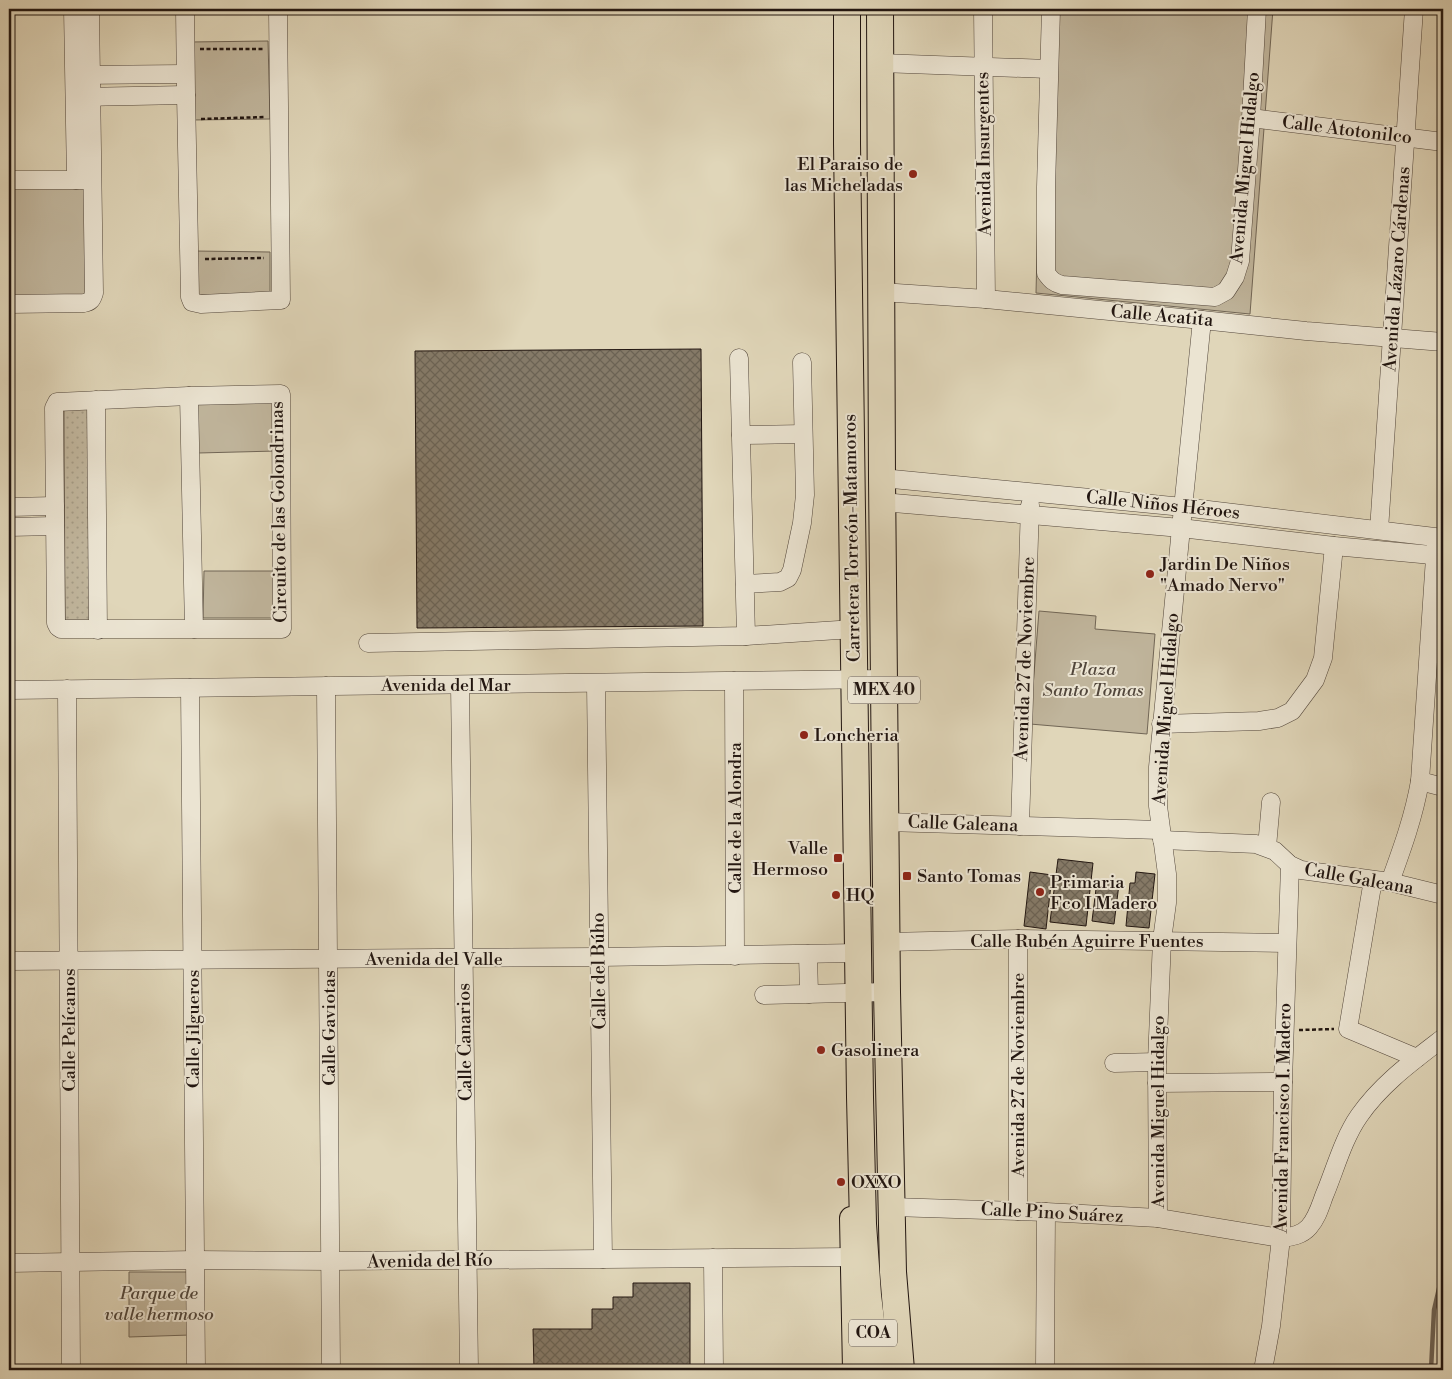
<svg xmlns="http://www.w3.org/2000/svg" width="1452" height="1379" font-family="'Libre Bodoni',serif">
<defs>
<pattern id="garden-dots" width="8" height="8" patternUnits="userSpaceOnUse" patternTransform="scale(1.25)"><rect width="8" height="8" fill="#c0b59c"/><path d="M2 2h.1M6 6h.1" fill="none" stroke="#a59b85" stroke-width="1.8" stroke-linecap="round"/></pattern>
<pattern id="building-cross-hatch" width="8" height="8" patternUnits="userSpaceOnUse" patternTransform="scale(1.25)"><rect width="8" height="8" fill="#857a68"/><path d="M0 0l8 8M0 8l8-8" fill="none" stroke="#6c6354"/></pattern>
</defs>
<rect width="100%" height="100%" fill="#e0d6b9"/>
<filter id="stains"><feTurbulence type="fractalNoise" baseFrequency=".004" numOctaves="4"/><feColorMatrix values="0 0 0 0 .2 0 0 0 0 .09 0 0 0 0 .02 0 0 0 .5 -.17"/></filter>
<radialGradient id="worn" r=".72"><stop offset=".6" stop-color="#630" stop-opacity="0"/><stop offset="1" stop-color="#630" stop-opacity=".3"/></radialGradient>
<!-- park -->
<g fill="#c0b59c" stroke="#716656">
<path d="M1043,9h230l-23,305 -214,-21z"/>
<path d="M268,41l2,78 -79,1 -1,-78z"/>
<path d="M9,186h80l1,113h-81z"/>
<path d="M195,251l75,1v43h-75z"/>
<path d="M276,402l1,49 -79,2 -2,-49z"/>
<path d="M204,571h74v47h-75z"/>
<path d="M1039,611l57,5 -1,13 60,5 -8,100 -117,-10z"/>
<path d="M129,1272h60l1,63 -61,2z"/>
</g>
<!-- garden -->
<path fill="url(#garden-dots)" stroke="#716656" d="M89,407l4,215h-28l-1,-214z"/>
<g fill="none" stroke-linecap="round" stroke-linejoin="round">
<!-- stream -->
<path stroke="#6d6254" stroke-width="4.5" d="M1431,1370l3,-60 9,-39"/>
</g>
<!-- building -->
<g fill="url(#building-cross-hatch)" stroke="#221611">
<path d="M701,349l2,277 -286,2 -2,-277z"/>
<path d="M1058,859l35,4 -7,63 -36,-4z"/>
<path d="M1030,872l22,3 -6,54 -22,-3z"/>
<path d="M1136,872l19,2 -6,54 -23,-2 4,-43h5z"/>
<path d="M1097,881l22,3 -5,40 -22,-3z"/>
<path d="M633,1283h57v87h-156l-1,-41h59v-20h21v-12h20z"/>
</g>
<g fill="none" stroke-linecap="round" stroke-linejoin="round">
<!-- minor casing -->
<g stroke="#52463b" stroke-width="19">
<g id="minor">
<path d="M73,9l3,171"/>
<path d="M185,9l1,86 4,202 2,5 9,2 80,-4 -3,-291"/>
<path d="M983,9l3,290"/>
<path d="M1051,9l-5,178v86c5,7 8,10 16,12l153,12 11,-6 9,-14 5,-16 11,-143 6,-109"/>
<path d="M880,63l168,6"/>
<path d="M78,75l107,-1"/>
<path d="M80,97l106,-2"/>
<path d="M1251,118l192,24"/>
<path d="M9,180h79"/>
<path d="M881,292l105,7 216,21 104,11 137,11"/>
<path d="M9,304l75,-1c6,-1 8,-3 10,-10l-4,-284"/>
<path d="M739,358l7,278"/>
<path d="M281,394l1,235h-221l-3,-2 -2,-4 -2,-215 3,-6 132,-6z"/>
<path d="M189,396l5,233"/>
<path d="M96,400l2,230"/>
<path d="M741,435l62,-1"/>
<path d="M882,478l301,29 260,31"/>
<path d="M882,502l299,26 153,18 109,10"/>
<path d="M9,507l46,-1"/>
<path d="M9,527l46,-1"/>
<path d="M1379,530l35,-521"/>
<path d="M745,584l35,-2 8,-4 4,-8 10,-47 3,-28 -3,-133"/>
<path d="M368,643l378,-7 108,-7"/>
<path d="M734,681l1,275"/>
<path d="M596,684l7,575"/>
<path d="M460,685l9,685"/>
<path d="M326,686l5,684"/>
<path d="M190,688l6,682"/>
<path d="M67,689l4,681"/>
<path d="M9,690l875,-11"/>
<path d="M1161,724l98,-3 19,-3 14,-7 23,-31 8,-22 11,-112"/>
<path d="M1420,781l23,6"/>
<path d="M885,822l275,8"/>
<path d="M1020,826l10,-321"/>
<path d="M1162,840l94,4 19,7 15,14 11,5 89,12 53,13"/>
<path d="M1267,847l4,-45"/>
<path d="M1373,880l-25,149 69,29"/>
<path d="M1390,882c12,-33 24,-66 30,-101l16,-238"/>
<path d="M886,942l132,-3 269,4"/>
<path d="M808,954l1,40"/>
<path d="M9,961l590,-4 260,-4"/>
<path d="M764,995l123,-3"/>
<path d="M1114,1063l43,-1"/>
<path d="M1157,1083l126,-1"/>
<path d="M892,1207l154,5 112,6 123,20c11,-1 21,-3 28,-11 8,-9 11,-20 15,-31 11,-26 19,-57 35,-80 22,-32 54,-55 84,-78"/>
<path d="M1018,1211v-272"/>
<path d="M1158,1218l-1,-156 5,-122 5,-37v-29l-9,-68v-39l23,-239 21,-208"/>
<path d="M713,1258l1,112"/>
<path d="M9,1263l186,-3 135,1 522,-4"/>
<path d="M1045,1370l1,-158"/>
<path d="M1263,1370l8,-44 10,-88 2,-156 7,-217"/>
</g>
</g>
<!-- major casing -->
<g stroke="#221611" stroke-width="24">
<path id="major" d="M851,1218l3,152"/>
</g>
<!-- highway casing -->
<g stroke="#221611" stroke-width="28">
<g id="highway">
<path d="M847,9v135l13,953 3,127 5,71 9,75"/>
<path d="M880,9l2,469 5,514 6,280 8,98"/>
</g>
</g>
<!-- path -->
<g stroke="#221611" stroke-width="2.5" stroke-dasharray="4 2.5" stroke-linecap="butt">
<path d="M200,49h64"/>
<path d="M201,119l64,-2"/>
<path d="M205,259l59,-1"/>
<path d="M1299,1030l35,-1"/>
</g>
<!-- minor -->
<use href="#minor" stroke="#ebe4d2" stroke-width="18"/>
<!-- major -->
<use href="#major" stroke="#e0d6b9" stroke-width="22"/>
<!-- highway -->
<use href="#highway" stroke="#e0d6b9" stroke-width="26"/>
</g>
<!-- markers -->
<g fill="#8f2418" stroke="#ebe4d2" stroke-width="2">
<circle cx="913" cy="174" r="5"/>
<circle cx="1150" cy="574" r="5"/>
<circle cx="804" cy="735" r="5"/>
<rect x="833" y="853" width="10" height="10" rx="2.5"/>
<rect x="902" y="871" width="10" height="10" rx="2.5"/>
<circle cx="1040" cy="892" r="5"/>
<circle cx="836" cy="895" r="5"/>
<circle cx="821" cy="1050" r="5"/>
<circle cx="841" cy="1182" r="5"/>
</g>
<g text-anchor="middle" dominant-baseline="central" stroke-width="4" stroke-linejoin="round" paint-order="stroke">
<!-- shield labels -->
<g fill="#ebe4d2" stroke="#5e544b" stroke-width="1">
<rect x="848" y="676.5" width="72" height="27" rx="4"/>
<rect x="849" y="1319.5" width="48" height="27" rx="4"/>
</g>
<g font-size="16" font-weight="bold" fill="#221611">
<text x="884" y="690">MEX 40</text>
<text x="873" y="1333">COA</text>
</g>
<!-- street labels -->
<g font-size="18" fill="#221611" stroke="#ebe4d2">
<text transform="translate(1347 130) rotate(7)">Calle Atotonilco</text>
<text transform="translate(984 154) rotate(-91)">Avenida Insurgentes</text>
<text transform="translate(1245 168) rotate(-85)">Avenida Miguel Hidalgo</text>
<text transform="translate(1397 269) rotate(-86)">Avenida Lázaro Cárdenas</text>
<text transform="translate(1162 316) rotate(5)">Calle Acatita</text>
<text transform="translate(1163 505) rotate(6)">Calle Niños Héroes</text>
<text transform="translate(279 512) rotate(-91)">Circuito de las Golondrinas</text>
<text transform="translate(852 538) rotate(-91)">Carretera Torreón-Matamoros</text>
<text transform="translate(1025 659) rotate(-88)">Avenida 27 de Noviembre</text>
<text x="446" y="685">Avenida del Mar</text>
<text transform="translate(1166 709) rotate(-86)">Avenida Miguel Hidalgo</text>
<text transform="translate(735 818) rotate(-90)">Calle de la Alondra</text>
<text transform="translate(963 824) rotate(2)">Calle Galeana</text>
<text transform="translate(1359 879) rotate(10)">Calle Galeana</text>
<text x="1087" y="941">Calle Rubén Aguirre Fuentes</text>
<text x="434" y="959">Avenida del Valle</text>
<text transform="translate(599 971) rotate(-91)">Calle del Búho</text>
<text transform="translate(329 1028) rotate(-90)">Calle Gaviotas</text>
<text transform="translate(193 1029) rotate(-90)">Calle Jilgueros</text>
<text transform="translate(69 1030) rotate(-90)">Calle Pelícanos</text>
<text transform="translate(465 1042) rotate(-91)">Calle Canarios</text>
<text transform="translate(1018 1075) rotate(-90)">Avenida 27 de Noviembre</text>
<text transform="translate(1158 1112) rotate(-90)">Avenida Miguel Hidalgo</text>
<text transform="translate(1283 1118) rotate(-89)">Avenida Francisco I. Madero</text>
<text transform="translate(1052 1213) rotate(3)">Calle Pino Suárez</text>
<text transform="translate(430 1261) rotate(-1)">Avenida del Río</text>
</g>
<!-- poi labels -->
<g font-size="18" fill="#221611" stroke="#ebe4d2" text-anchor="start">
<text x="903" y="164" text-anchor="end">El Paraiso de<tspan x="903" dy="21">las Micheladas</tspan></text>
<text x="1160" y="564">Jardin De Niños<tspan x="1160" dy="21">"Amado Nervo"</tspan></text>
<text x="814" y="735">Loncheria</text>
<text x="828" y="848" text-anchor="end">Valle<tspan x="828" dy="21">Hermoso</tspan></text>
<text x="917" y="876">Santo Tomas</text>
<text x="1050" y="882">Primaria<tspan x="1050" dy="21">Fco I Madero</tspan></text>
<text x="846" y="895">HQ</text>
<text x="831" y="1050">Gasolinera</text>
<text x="851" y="1182">OXXO</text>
</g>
<!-- park labels -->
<g font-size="18" font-style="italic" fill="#51463b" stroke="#ebe4d2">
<text x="1093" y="669">Plaza<tspan x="1093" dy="21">Santo Tomas</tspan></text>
<text x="159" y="1293">Parque de<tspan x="159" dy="21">valle hermoso</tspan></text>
</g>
</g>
<!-- margin -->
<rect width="1452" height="1379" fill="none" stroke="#e0d6b9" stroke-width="30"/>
<rect x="10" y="10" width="1432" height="1359" fill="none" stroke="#221611" stroke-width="2.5"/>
<rect x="15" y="15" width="1422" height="1349" fill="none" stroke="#221611"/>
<rect width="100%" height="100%" filter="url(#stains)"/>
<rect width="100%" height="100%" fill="url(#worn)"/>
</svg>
